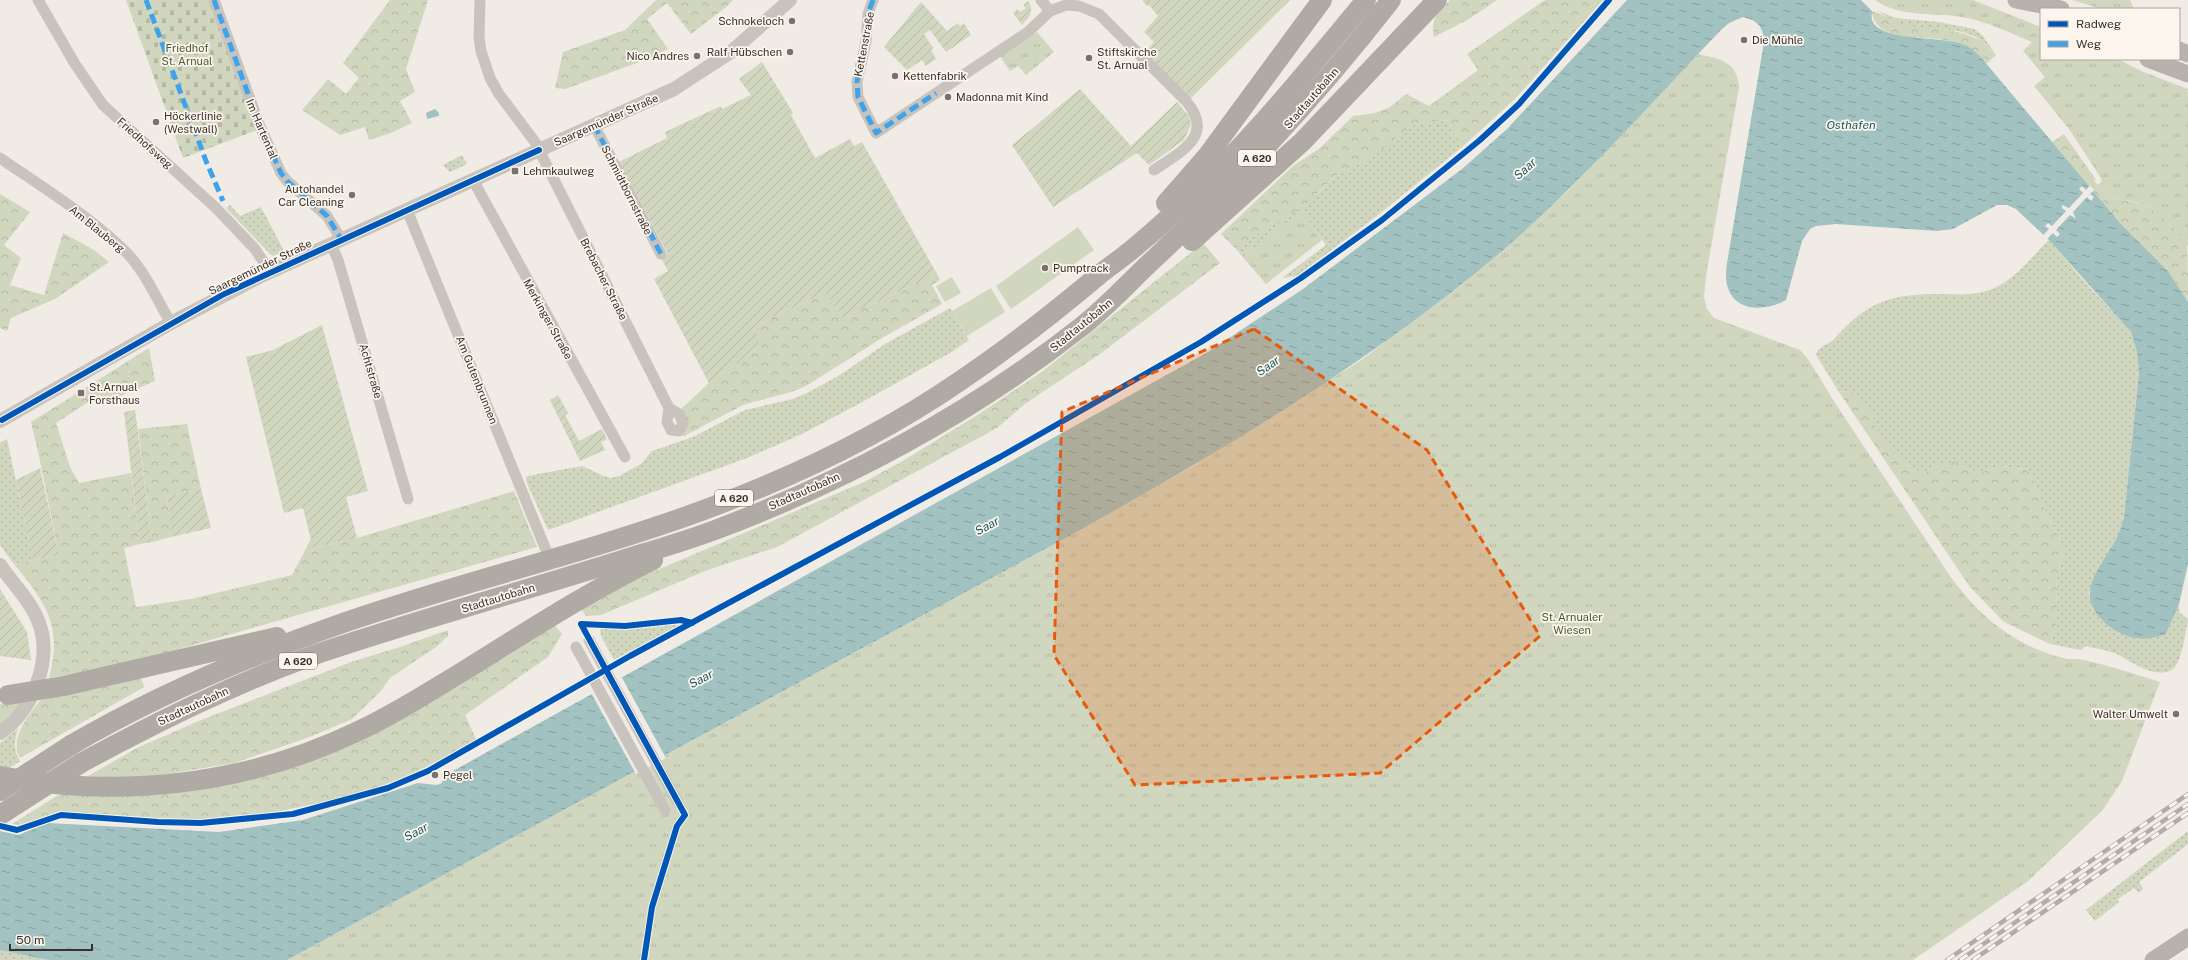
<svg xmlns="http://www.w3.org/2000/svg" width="2188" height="960" font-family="'Public Sans',sans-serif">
<defs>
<pattern id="grass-dots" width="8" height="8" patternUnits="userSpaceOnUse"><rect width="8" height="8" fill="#d1d6bf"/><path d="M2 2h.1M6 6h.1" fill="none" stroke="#b4b8a4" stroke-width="1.8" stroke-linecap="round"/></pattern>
<pattern id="forest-crowns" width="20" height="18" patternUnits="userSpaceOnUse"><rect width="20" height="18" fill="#d1d6bf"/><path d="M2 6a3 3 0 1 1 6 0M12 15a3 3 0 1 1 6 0" fill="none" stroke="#b4b8a4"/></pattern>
<pattern id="cemetery-stones" width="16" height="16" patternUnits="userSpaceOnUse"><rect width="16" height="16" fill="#d1d6bf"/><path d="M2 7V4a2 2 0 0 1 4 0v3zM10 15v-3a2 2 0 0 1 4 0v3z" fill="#b4b8a4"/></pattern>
<pattern id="park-tufts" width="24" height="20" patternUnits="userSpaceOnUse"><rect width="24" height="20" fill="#d1d6bf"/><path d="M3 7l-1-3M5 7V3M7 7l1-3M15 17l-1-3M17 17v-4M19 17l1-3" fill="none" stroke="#b4b8a4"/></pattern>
<pattern id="garden-furrows" width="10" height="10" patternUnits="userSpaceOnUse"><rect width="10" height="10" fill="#d1d6bf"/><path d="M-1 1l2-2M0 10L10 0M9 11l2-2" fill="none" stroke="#b4b8a4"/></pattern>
<pattern id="water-ripples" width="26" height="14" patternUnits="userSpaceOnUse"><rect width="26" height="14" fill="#a1c2c1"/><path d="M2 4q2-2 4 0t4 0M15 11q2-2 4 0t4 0" fill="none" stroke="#849e9d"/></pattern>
</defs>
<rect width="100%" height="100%" fill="#f0ebe5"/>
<!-- grass -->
<g fill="url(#grass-dots)">
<path d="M1877,11l19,7 43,4 35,7 8,6 14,20c-5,-4 -10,-11 -16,-15 -19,-14 -47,-9 -69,-13 -13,-3 -23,-9 -34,-16z"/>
<path d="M1447,120l14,28 -83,67 -81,61 -15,2 44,-33 -24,-33 -61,43 -6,-7 83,-55 17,-17 36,-18 43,-34z"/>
<path d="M462,155l5,9 -17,8 -7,-7z"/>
<path d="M230,205l10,11 21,-9 23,44 -11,5 -3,-2 -44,-46z"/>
<path d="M2049,240l34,40 48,52 6,20 2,21 -15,144 -5,17 -30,59 4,16 10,13 63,12 13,-30v8l9,7v3c-3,11 -6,37 -13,45 -14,15 -43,-4 -56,-12 -10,-5 -23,-6 -33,-9l-5,4 -31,-6 7,-21 1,-52 7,-20 -24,-50 -12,-31 -27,-4 -24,7 -39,-8 -15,9c-27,-14 -48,-30 -51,-63l-21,-20 -13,1 -23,-37c3,-11 13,-9 19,-17 33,-37 56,-44 105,-44 15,0 31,2 46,-3 26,-7 44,-33 63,-51z"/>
<path d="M950,308l19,32 -19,13 -86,48 -62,33 -55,24 -199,72 -22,-49 1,-5 55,-10 22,10 7,2 8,-2 22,-12 11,-13 41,-14 52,-27 48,-11 16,-7 31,-17 45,-31z"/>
<path d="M7,439l26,121 -19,4 -14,-19v-102z"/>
<path d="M654,625h25l-65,35 -13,-24 -1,-8 27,2z"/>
<path d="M18,728c-4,14 -5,21 2,33l-15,10 -5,-1v-27z"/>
<path d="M2188,831v13l-49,38 4,7 -4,4 -5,-5 -17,12 2,2 -24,19 -9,-11z"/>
<path d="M0,950h1l47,10h-48z"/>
</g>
<!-- forest -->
<g fill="url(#forest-crowns)">
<path d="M390,0h38l-22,69 9,23 -15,9 12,22 -21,10 -22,7 -4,-13 -25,8 -38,-25 26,-31 18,15 13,-16 -16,-15z"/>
<path d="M656,0h77l-7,7 -35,27 -24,-31 -20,16 21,30 -20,10 -83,30 -10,-1 8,-36 62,-22z"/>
<path d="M1450,0h47l-28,19 -35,18c-3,-20 3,-23 16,-37z"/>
<path d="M1545,0h58l-88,99 -54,49 -14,-28 -33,4 -43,34 -36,18 -32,31 -68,41 -14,-14 72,-68 27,-18 33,-32 22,-3 15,-6 16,-13 23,12 49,-36 -11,-16z"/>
<path d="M1872,11l37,15 36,3 20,5 15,6 16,15 -10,9c-9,-11 -23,-20 -36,-23 -24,-6 -76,3 -78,-30z"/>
<path d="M2064,134l32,46 -2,1 19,19c28,-2 64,19 74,46 1,9 1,44 1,56l-20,-31 -48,-48 -68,-81z"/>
<path d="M0,194l30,18 -26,33 17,13 -11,27 34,10 19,-62 31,17 15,12 -54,37 -44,19 -4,13 -7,-3z"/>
<path d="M1203,243l17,20 -120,91 -74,49 -29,25 -220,119 -72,24 -104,44 -15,1 -6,-8 56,-29 228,-97 37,-20 78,-48 64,-43z"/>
<path d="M937,274l3,6 -8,5 10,19 -60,34 -76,48 -15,6 -48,13 -59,31 -2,-3 5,-10 -6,-14 28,-26 52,-37 -7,-19 71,-35 18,26z"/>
<path d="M149,348l6,33 -44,19 -12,-5 -43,28 14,44 9,16 52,-10 9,71 -16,4 12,59 55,-8 101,-24 19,-36 3,9 43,-10 157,-47 23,56 -404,115 -6,4 -78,12c14,-52 -3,-75 -35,-114l45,-9 -20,-99 -8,-34z"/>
<path d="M1852,391l21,20c3,32 24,49 51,63l15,-9 21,-5 18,13 24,-7 27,4 12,31 24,50 -7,20 -1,52 -7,21 -46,-22 -34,-35 -131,-195z"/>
<path d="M187,424l14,65 -34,7 4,41 -19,5 -14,-113z"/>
<path d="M554,624l8,10 -14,23 -83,58 12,26 -73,37 -49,17 -92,20 -78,5 -122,-8 -44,13 -7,-1 51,-32 265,-37 40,-18z"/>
<path d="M448,630v6l-12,11 -46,31 -10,14 -28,27 -42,18 -76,26 -79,13 -30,2 -37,-2 49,-28 64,-28 150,-58 49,-15z"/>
<path d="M141,677l3,10 -124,71c-12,-22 12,-46 24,-63z"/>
<path d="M25,700l-25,27v-23z"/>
</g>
<!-- cemetery -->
<path fill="url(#cemetery-stones)" d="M126,0h84l47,130 -74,28z"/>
<!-- park -->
<g fill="url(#park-tufts)">
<path d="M1875,0h98l68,27v32h77l23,12 47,18v158c-17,-26 -41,-50 -75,-47l-15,-15 4,-4 -3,-6 -30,-46 -35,-43 11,-9 -22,-26 9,-9c-22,-9 -46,-21 -70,-25 -29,-5 -62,1 -87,-17z"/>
<path d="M2072,0h58l4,9h-32z"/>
<path d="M1037,32l17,20 -28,23 -8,-9 -8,5 -10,-15z"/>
<path d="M1698,54c22,5 39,7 41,33l-33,189 -2,22 3,11 7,9 86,32 8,9 29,47 113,170c29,40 63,69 113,82 7,2 14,0 21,2 26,6 51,14 76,22l-38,99 -20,30 -74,70 -115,79h-1626l784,-425 119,-67 173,-109 140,-110 66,-59z"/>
<path d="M1302,212l20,28 -56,44 -25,-29z"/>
</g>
<!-- garden -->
<g fill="url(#garden-furrows)">
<path d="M1142,0h148l-100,99 -43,-44 2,-3 -2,-2 7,-8 -10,-10 14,-16 -9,-11 -2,1z"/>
<path d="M1028,1c7,10 1,16 -6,24l-9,-12 4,-4 3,3 6,-4 -3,-3z"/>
<path d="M921,2l26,29 11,-8 2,3 4,-3 7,12 -25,17 -16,-22 -6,4 9,14 -2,2 5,9 -10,7 -4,-6 -15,10 -23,-23z"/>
<path d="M762,62l31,51 -2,2 24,43 35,-19 4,7 8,-4 75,132 -94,44 -18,-26 -71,35 7,19 -52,37 -55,-104 14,-8 -7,-13 7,-4 -49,-92 48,-24 -2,-6 56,-26 1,3 29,-14 -12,-16z"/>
<path d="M1080,89l51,57 46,-44 12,14 2,9 -7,15 -35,25 -12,-12 -84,54 -41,-62z"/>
<path d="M322,325l46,166 -22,6 11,41 -44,10 -10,-40 -19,5 -38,-156 27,-7z"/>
<path d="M558,395l10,18 -3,2 14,26 23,-12 5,10 -6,3 4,8 -25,11 -30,-61z"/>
<path d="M135,410l17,132 -12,2 -16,-132z"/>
<path d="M40,468l19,87 -26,5 -17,-80z"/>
<path d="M201,489l10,39 -40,9 -4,-41z"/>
<path d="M0,589l27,43 4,28 -31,-4z"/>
</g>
<!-- pitch -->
<g fill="#d1d6bf">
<path d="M1078,227l16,23 -83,59 -15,-23z"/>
<path d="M952,277l9,16 -16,9 -9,-16z"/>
<path d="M991,288l14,24 -38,24 -15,-25z"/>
</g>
<!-- water -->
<g fill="url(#water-ripples)">
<path d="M1627,0h234l11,11c0,3 -1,7 0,9 8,23 75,15 95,26 12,7 20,19 28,28l125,149 48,48 20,31v262l-9,40 -13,30c-19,7 -36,6 -53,-5 -11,-7 -25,-21 -23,-37 2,-20 20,-39 28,-57 3,-6 4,-12 6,-18l15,-144 -2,-21 -6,-20 -82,-92 -33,-31 -9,-4h-10l-44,24 -16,2 -101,-7 -20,2 -6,3 -8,12 -16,59c-18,11 -50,13 -58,-12 -3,-8 -2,-16 -1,-25l37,-221c-1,-16 -6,-21 -21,-25l-14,6 -7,6c-72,75 -141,154 -220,222 -132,112 -280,200 -431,284l-784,425h-239l-48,-10v-119l18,4 30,-12 171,9 84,-12 115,-37 19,2 5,-2 2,-7 764,-424 95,-63 159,-120 45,-40z"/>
<path d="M435,109l4,4v3l-12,3 -1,-6z"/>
</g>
<!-- pier -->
<g fill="#f0ebe5">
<path d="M2090,185l4,5 -4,4 4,3 -3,4 -4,-4 -14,15 3,7 -6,-4 -14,15 4,4 -3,3 -4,-4 -7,7 -4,-4 7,-7 -4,-3 3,-3 4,3 14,-15 -4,-3v-3l7,3 14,-15 -4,-4 3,-3 4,4z"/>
<path d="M620,674l46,84 -30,16 -46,-83z"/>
</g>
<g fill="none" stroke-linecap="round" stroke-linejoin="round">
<!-- minor -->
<g stroke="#c9c3be" stroke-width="11">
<path d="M38,0l37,64 28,41 113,103 39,41 10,15 3,9"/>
<path d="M214,0l45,124 22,49 6,8 40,35 14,23"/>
<path d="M480,0l-1,38 2,13 9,27 9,16 36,48 134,266 10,6 4,9 -4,8 -8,-1 -4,-8 2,-14"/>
<path d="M873,0l-5,14 -2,28 -9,39 1,16 18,36 152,-101 22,-21 16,-6 13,1 20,8 87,87c30,35 -6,51 -32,69"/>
<path d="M1041,0l9,11"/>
<path d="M594,125l67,129"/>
<path d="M0,158c41,28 86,56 123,91 21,20 33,49 48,74"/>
<path d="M473,180l152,277"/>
<path d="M407,210l139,340"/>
<path d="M331,244l7,16 70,239"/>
<path d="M589,640l89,163"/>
<path d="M576,647l89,163"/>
</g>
<!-- tertiary -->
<g stroke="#c9c3be" stroke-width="14">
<path d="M0,421l171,-98 90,-47 413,-187 57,-37 59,-52"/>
<path d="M0,565c13,19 31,36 39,58 14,38 -7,88 -39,110"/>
</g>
<!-- primary -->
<g stroke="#b8b1ad" stroke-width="17">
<path d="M2016,0l45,9"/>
<path d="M2179,50l9,4"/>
<path d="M2148,59l40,15"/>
<path d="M2153,960l35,-23"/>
</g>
<!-- motorway -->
<g stroke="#afaaa4" stroke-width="20">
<path d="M1166,203l42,-48 114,-155"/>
<path d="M1192,241l110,-99 135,-142"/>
<path d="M64,686l213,-49"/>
<path d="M71,745c86,-50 177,-89 272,-122 118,-41 240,-69 358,-112 90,-33 179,-75 259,-130 49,-33 95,-69 140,-107 14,-11 29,-21 42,-33 26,-21 49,-45 73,-68 54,-54 102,-114 151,-173"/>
<path d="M81,763c76,-41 152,-79 233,-108 100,-34 203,-62 305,-94 32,-10 64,-19 96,-31 130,-49 257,-117 366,-203 27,-21 49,-46 74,-69 85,-80 164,-165 236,-258"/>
<path d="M0,776c119,23 244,9 354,-43 38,-17 73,-40 108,-61 63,-39 124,-79 191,-112"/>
</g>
<!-- rail casing -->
<g stroke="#b1aca8" stroke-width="4.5">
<g id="rail">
<path d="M1947,960l241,-166"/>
<path d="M1960,960l228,-156"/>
<path d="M1973,960l215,-147"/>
</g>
</g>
<!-- rail -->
<use href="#rail" stroke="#fbf5ee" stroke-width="3" stroke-dasharray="9" stroke-linecap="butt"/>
<!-- motorway-bridge -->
<g stroke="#afaaa4" stroke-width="20">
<path d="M8,695l56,-9"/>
<path d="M0,791l71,-46"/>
<path d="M0,815l81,-52"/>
</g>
<!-- quiet -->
<g stroke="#3fa3eb" stroke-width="5" stroke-dasharray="10 5" stroke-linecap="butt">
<path d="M146,0l60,161 17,40"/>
<path d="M214,0l45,124 22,49 6,8 40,35 14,23"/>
<path d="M873,0l-5,14 -2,28 -9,39 1,16 18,36 60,-40"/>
<path d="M594,125l67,129"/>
</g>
<!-- cycleway casing -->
<g stroke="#fbf5ee" stroke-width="8">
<g id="cycleway">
<path d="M2,420l222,-126 315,-144"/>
<path d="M0,826l17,4 44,-15 97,7 43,1 92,-9 95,-26 40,-17 202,-115 370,-199 201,-115 100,-64 81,-58 98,-80 39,-36 90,-104"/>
<path d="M644,960l8,-53 25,-81 8,-11 -104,-191 44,2 56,-6 11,3"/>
</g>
</g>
<!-- cycleway -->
<use href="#cycleway" stroke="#0057b8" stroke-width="6"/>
</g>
<!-- marked area -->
<path fill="#e8590c" fill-opacity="0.2" stroke="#e8590c" stroke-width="3" stroke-dasharray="8 5" stroke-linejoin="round" d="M1254,329l173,121 113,186 -160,137 -245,12 -81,-130 8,-243z"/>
<!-- markers -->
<g fill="#7a716c" stroke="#fbf5ee" stroke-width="1.5">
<circle cx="792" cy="21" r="4"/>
<circle cx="1744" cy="40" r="4"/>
<circle cx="790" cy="52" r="4"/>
<circle cx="697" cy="56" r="4"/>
<circle cx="1089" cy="58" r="4"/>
<circle cx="895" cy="76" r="4"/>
<circle cx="948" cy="97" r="4"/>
<circle cx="156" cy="122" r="4"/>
<rect x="511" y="167" width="8" height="8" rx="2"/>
<circle cx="352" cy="195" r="4"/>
<circle cx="1045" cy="268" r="4"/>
<rect x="77" y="389" width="8" height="8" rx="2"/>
<circle cx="2176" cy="714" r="4"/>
<circle cx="435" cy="775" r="4"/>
</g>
<g text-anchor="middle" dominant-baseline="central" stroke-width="3.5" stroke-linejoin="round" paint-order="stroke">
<!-- shield labels -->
<g fill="#fbf5ee" stroke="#756b66" stroke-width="1">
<rect x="1238" y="150" width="38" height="16" rx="3"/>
<rect x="715" y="490" width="38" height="16" rx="3"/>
<rect x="279" y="653" width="38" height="16" rx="3"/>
</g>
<g font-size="10" font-weight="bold" fill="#3b302b">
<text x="1257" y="158">A 620</text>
<text x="734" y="498">A 620</text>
<text x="298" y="661">A 620</text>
</g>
<!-- poi labels -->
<g font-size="11" fill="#3b302b" stroke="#fbf5ee" text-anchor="start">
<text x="784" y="21" text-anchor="end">Schnokeloch</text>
<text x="1752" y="40">Die Mühle</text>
<text x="782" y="52" text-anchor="end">Ralf Hübschen</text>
<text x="1097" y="52">Stiftskirche<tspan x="1097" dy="13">St. Arnual</tspan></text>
<text x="689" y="56" text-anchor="end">Nico Andres</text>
<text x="903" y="76">Kettenfabrik</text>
<text x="956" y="97">Madonna mit Kind</text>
<text x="164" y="116">Höckerlinie<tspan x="164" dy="13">(Westwall)</tspan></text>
<text x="523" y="171">Lehmkaulweg</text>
<text x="344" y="189" text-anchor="end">Autohandel<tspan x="344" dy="13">Car Cleaning</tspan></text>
<text x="1053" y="268">Pumptrack</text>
<text x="89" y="387">St.Arnual<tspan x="89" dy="13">Forsthaus</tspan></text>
<text x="2168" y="714" text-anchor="end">Walter Umwelt</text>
<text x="443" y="775">Pegel</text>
</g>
<!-- street labels -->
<g font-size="11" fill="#3b302b" stroke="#fbf5ee">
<text transform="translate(864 44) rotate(-79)">Kettenstraße</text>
<text transform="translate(1311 98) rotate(-49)">Stadtautobahn</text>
<text transform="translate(606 120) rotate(-24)">Saargemünder Straße</text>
<text transform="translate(262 129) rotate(67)">Im Hartental</text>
<text transform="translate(145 143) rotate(42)">Friedhofsweg</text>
<text transform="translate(627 190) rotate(63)">Schmidtbornstraße</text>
<text transform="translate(97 229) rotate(39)">Am Blauberg</text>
<text transform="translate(260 267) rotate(-26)">Saargemünder Straße</text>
<text transform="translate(604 279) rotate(63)">Brebacher Straße</text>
<text transform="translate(548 319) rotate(61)">Merkinger Straße</text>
<text transform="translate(1081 325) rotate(-39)">Stadtautobahn</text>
<text transform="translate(371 371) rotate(74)">Achtstraße</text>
<text transform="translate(477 380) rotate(68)">Am Gutenbrunnen</text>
<text transform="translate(804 491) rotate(-24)">Stadtautobahn</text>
<text transform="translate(498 598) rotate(-17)">Stadtautobahn</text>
<text transform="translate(193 706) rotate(-25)">Stadtautobahn</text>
</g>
<!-- park labels -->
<g font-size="11" fill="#4a5a2e" stroke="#fbf5ee">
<text x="187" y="48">Friedhof<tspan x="187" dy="13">St. Arnual</tspan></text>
<text x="1572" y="617">St. Arnualer<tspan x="1572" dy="13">Wiesen</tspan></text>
</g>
<!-- water labels -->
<g font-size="12" font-style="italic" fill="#1f5a5e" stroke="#fbf5ee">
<text x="1851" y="125">Osthafen</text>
<text transform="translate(1525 169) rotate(-42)">Saar</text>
<text transform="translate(1268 366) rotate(-35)">Saar</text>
<text transform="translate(987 526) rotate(-28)">Saar</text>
<text transform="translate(701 679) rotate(-28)">Saar</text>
<text transform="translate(416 832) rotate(-28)">Saar</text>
</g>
</g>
<!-- legend -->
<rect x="2040" y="8" width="140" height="52" fill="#fbf5ee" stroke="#aea6a0"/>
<rect x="2048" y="21" width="20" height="6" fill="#0057b8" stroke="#aea6a0"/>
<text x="2076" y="28" font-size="12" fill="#3b302b">Radweg</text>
<rect x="2048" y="41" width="20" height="6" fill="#3fa3eb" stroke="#aea6a0"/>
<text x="2076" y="48" font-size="12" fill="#3b302b">Weg</text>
<!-- scale -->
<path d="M10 944v6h82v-6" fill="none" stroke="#3b302b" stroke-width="2"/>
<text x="16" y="944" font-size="12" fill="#3b302b" stroke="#fbf5ee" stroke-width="3" paint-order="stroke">50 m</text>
</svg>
